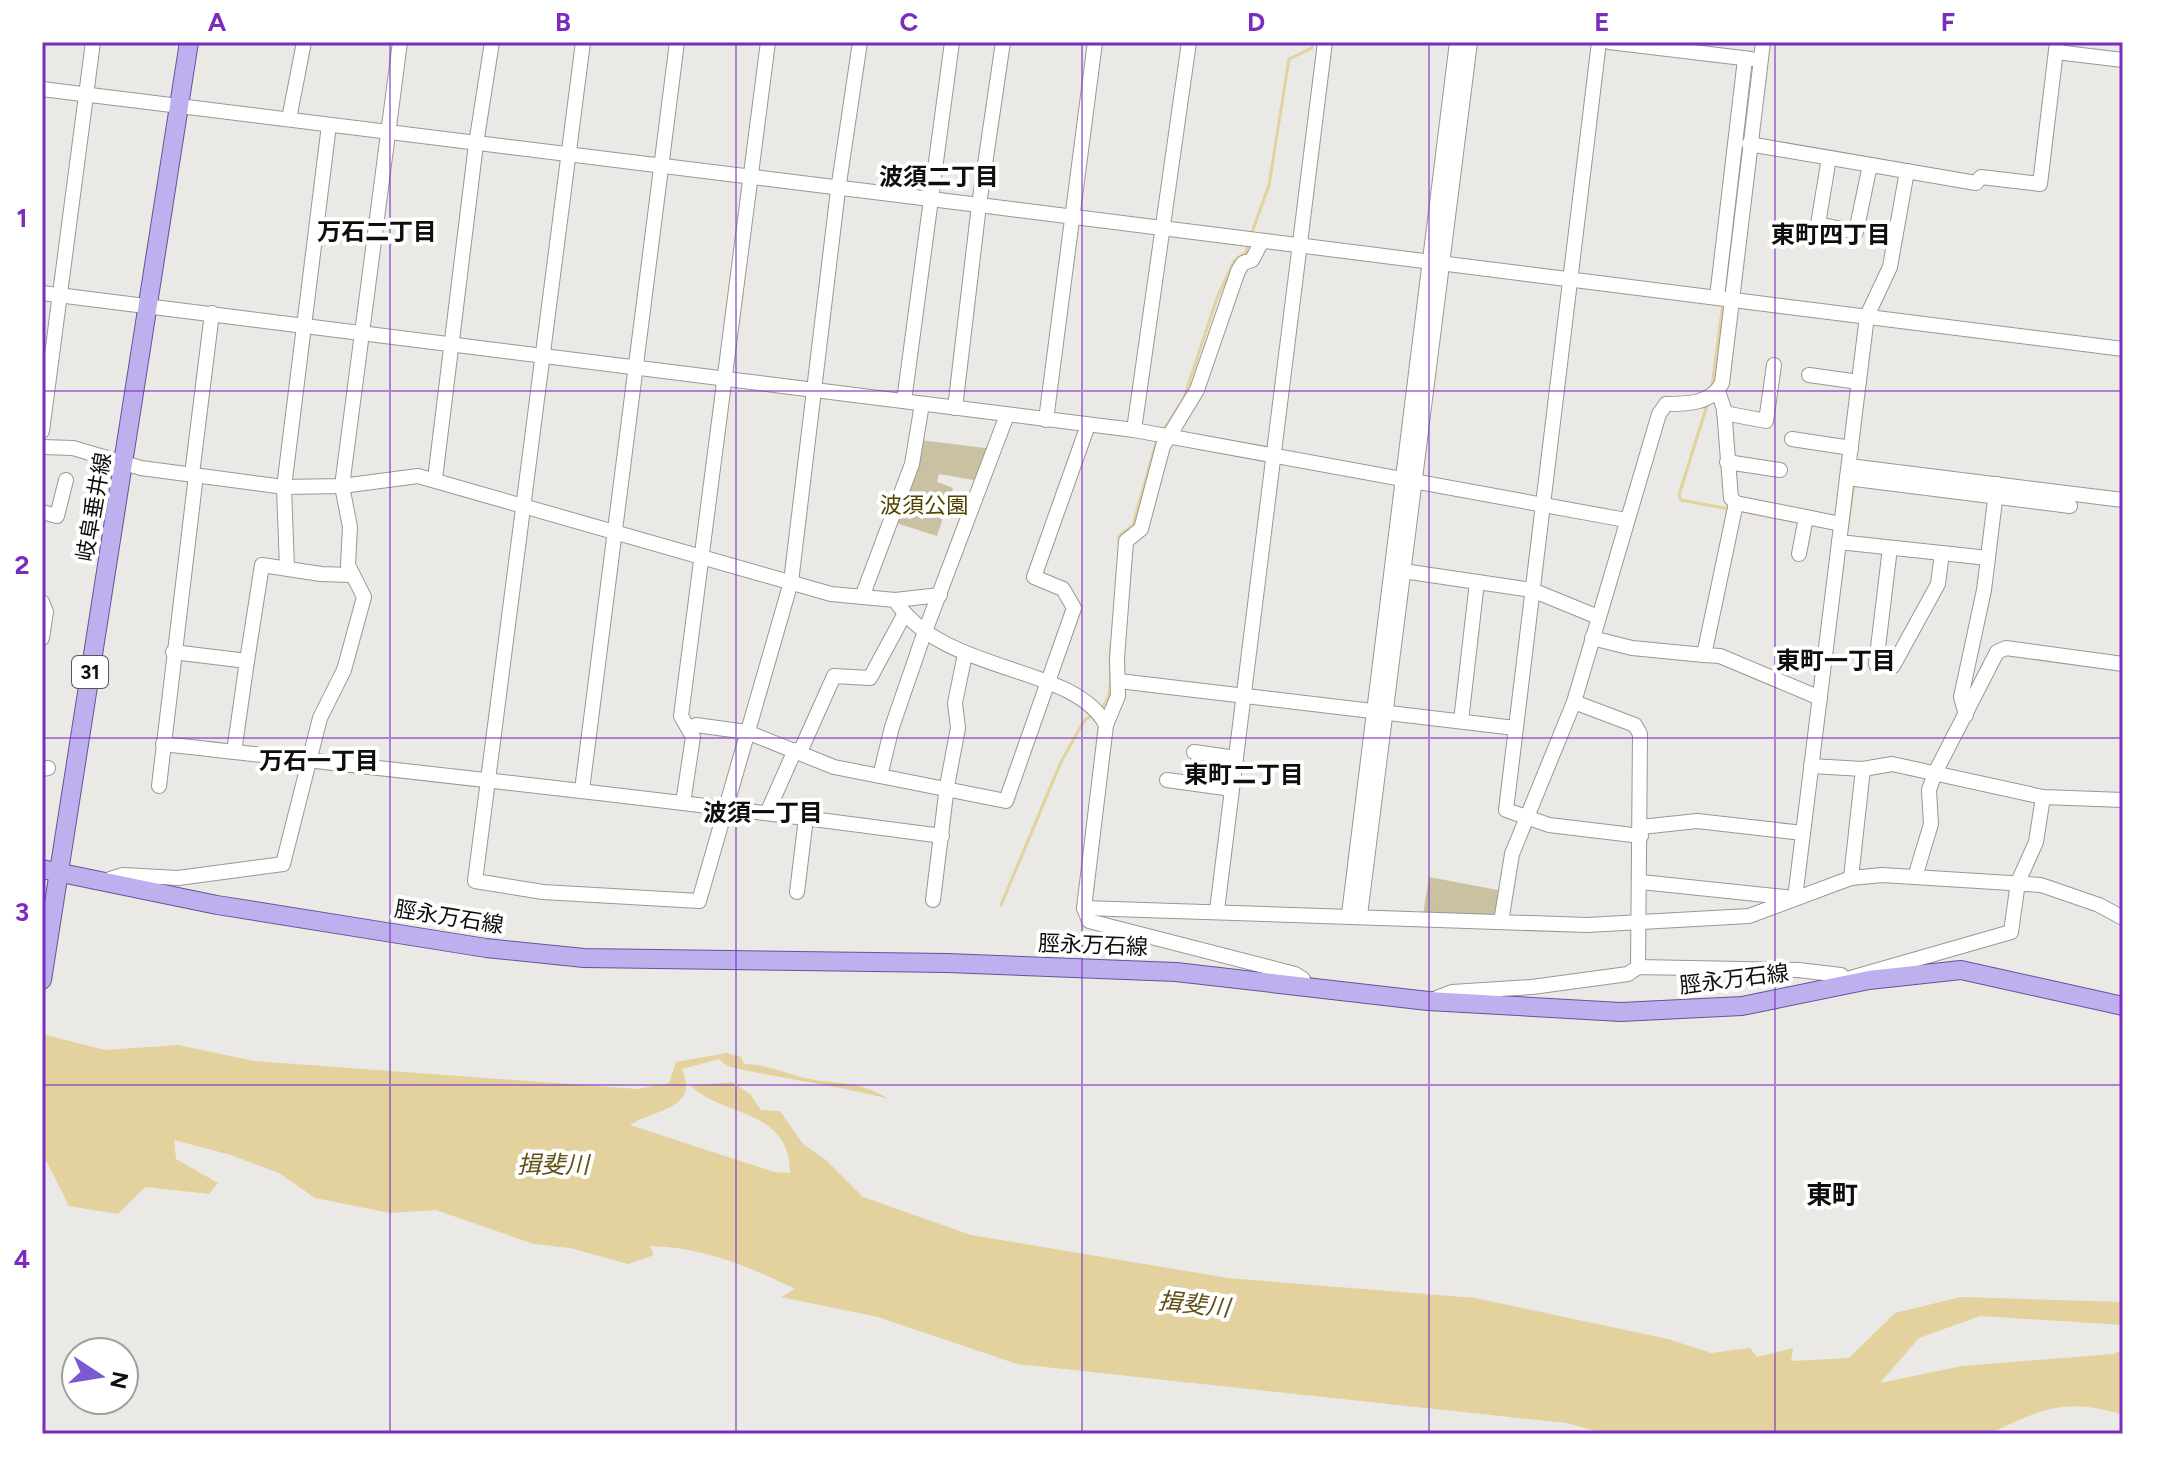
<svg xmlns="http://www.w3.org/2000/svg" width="2165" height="1476" font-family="Figtree,'Noto Sans JP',sans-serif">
<rect width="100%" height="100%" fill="#eae9e5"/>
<!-- green -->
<g fill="#cac0a2">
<path d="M920,440l73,9 -13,32 -41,-7 -2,8 16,6 -16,48 -44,-14z"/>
<path d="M1429,877l74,14 -5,29 -75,-5z"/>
</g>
<!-- water -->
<path fill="#e3d19e" d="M42,1034l63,16 73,-5 76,16 384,28 31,-6 7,-21 51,-9 14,4 3,7c22,0 40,9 61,14 34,7 52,2 84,21 -54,-14 -108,-20 -162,-33l-8,-7 -37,10c18,40 -27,40 -52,56l144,47 16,1c1,-64 -67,-56 -99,-87l41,-4 18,12 11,16 19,1 23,33 23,16 37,37 108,38 257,43 247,20 193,41 43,14 39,-5 7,9 36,-9 -2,13 58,-3 46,-45 66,-16 162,5v23l-143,-9 -61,22 -39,45 82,-17 151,-12 10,-4v65c-58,-18 -81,-6 -134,19h-381l-42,-11 -549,-59 -139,-47 -97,-20 14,-8c-46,-23 -93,-42 -145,-43l4,9 -26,9 -58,-16 -36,-4 -98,-34 -46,3 -75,-15 -36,-25 -48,-18 -57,-15 2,19 42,24 -9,11 -64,-7 -27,27 -49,-8 -22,-44 -5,-1z"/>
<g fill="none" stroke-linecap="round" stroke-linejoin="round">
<!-- stream -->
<g stroke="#e3d19e" stroke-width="3">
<path d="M1251,235l18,-50 20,-126 23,-11v-6"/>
<path d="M1712,386l11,-83"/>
<path d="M1708,402l-29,93 2,5 48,9"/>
<path d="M1164,429l20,-31 33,-100 17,-37 12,-9 3,-10"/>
<path d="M1741,511l51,10"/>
<path d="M1847,532l7,-49"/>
<path d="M1119,545v-9l14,-11 24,-86"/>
<path d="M1098,711c19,-13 10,-46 13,-67"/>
<path d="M1001,905l60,-143 23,-41 8,-6"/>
</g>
<!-- minor casing -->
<g stroke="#999894" stroke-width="16">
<g id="minor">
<path d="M583,42l-108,839 68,11 156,9 92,-319 47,-392 22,-148"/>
<path d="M1599,42l-93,768 43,15 92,11"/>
<path d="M1609,42l142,17"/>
<path d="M2056,52l67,8"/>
<path d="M42,89l937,116 24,-163"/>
<path d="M289,119l15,-77"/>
<path d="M1749,144l227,39 5,-6 59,7 17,-142"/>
<path d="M1829,158l-11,66 38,8 14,-67"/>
<path d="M42,293l1092,137 492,90"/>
<path d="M1717,297l28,-238"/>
<path d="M1809,375l50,7"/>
<path d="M1718,391l6,18 7,89 5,5 105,21"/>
<path d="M904,401l48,-359"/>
<path d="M955,408l24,-203 1144,144"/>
<path d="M1724,413l42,8 8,-56"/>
<path d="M1046,420l49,-378"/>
<path d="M1134,430l55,-388"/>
<path d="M42,431l51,-389"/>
<path d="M1792,439l59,9"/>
<path d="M42,447l31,1 68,20 143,19 58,-1 76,-10 413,118 64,6c47,75 180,64 211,125l-22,183 5,13 206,53 8,5 1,9"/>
<path d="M1727,462l53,8"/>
<path d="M1849,466l274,34"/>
<path d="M192,474l20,-161"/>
<path d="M1847,478l223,28"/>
<path d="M435,479l41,-335 16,-102"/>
<path d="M42,512l15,4 9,-36"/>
<path d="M1839,542l149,16"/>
<path d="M1890,548l-14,116 17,2 45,-82 4,-31"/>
<path d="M1799,554l7,-37"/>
<path d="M287,568l-3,-81 45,-362"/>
<path d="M1403,571l129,19 66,27"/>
<path d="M862,597l50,-133 10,-60"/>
<path d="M895,600l45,-5"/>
<path d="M42,602l4,10 -4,26"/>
<path d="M1592,638l40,10 72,7 32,-152"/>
<path d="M173,652l74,9 -13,91"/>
<path d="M1704,655l16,1 100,42"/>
<path d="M247,661l15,-96 59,9 30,1"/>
<path d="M1119,681l396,47"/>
<path d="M1966,715l-5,-18 23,-107 13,-106"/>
<path d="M1461,721l16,-139"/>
<path d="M1106,725l12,-29 -1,-38 9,-117 15,-12 22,-83 34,-56 41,-119 5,-8 9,-3 10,-19"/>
<path d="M689,729l7,-4 51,7 87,35 172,34 68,-193 -11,-19 -29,-12 54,-152"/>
<path d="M163,744c260,29 520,57 779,92"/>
<path d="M800,752l34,-76 36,2 34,-63"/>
<path d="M1194,752l42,6"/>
<path d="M1811,766l52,3 29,-5 151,33 80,3"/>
<path d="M42,769l6,-1"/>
<path d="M880,776l12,-49 32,-93 83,-219"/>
<path d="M1167,780l65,9"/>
<path d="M159,786l37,-311"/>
<path d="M582,790l95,-748"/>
<path d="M683,803l10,-66 -12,-21 87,-674"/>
<path d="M767,813l28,-63"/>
<path d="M1641,827l56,-6 106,12"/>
<path d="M1915,877l16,-53 -2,-34 6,-17 62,-121 9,-4 117,16"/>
<path d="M1851,878l12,-109"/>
<path d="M107,880l16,-5 55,3 105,-14 37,-146 24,-48 20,-73 -16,-32 2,-38 -8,-41 58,-444"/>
<path d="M1641,882l154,16"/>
<path d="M797,892l9,-74"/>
<path d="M1795,898l72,-582 23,-49 17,-96"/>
<path d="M933,900l14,-114 11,-58 -3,-25 10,-49"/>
<path d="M1084,908l503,17 162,-9 102,-38 31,-3 159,10 58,20 24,13"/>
<path d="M1217,910l108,-868"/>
<path d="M1349,914l108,-872"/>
<path d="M1360,915l110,-873"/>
<path d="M1501,922l11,-68 62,-152"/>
<path d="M1638,967l2,-233 -5,-9 -61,-23 85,-288 7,-10c21,0 45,0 56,-21l41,-341"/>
<path d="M1847,979l164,-47 7,-50 18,-40 7,-45"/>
<path d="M1434,999l18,-7 80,-5 96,-13 10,-7 160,3 43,5 6,10"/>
</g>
</g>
<!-- major casing -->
<g stroke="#645497" stroke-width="20">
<g id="major">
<path d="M42,869l175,36 269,43 98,10 363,5 229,9 252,29 193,11 121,-6 127,-26 92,-10 162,36"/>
<path d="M42,980l147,-938"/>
</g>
</g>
<!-- minor -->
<use href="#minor" stroke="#fff" stroke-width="14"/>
<!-- major -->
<use href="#major" stroke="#beafee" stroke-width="18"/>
</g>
<!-- grid -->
<path fill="none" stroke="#7b2cbf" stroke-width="2" stroke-opacity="0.55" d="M390,42v1392M736,42v1392M1082,42v1392M1429,42v1392M1775,42v1392M42,391h2081M42,738h2081M42,1085h2081"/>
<g text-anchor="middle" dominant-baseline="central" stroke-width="8" stroke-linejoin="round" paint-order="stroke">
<!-- shield labels -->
<rect fill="#fff" stroke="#565655" stroke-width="2" x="72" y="656" width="36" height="32" rx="6"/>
<g font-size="20" font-weight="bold" fill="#0e0e0c">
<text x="90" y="672">31</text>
</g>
<!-- park labels -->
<g font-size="22" fill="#544200" stroke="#fff">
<text x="924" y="505">波須公園</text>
</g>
<!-- street labels -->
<g font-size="22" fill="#0e0e0c" stroke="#fff">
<text transform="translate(94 507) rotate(-80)">岐阜垂井線</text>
<text transform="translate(449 917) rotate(9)">脛永万石線</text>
<text transform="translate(1093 945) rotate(2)">脛永万石線</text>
<text transform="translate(1734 979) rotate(-7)">脛永万石線</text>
</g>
<!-- neighbourhood labels -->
<g font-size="24" font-weight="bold" fill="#0e0e0c" stroke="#fff">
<text x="939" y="176">波須二丁目</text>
<text x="377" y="231">万石二丁目</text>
<text x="1831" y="234">東町四丁目</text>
<text x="1836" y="660">東町一丁目</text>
<text x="319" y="760">万石一丁目</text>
<text x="1244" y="774">東町二丁目</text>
<text x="763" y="812">波須一丁目</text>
</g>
<!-- water labels -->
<g font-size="24" font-style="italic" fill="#625014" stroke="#fff">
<text x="553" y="1164">揖斐川</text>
<text transform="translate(1194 1304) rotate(6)">揖斐川</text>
</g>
<!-- quarter labels -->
<g font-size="26" font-weight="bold" fill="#0e0e0c" stroke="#fff">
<text x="1832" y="1195">東町</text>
</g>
</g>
<!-- border -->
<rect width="2165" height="1476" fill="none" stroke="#ffffff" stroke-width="88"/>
<!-- north arrow -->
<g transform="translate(100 1376) rotate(102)"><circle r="38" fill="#ffffff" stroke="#9f9f9e" stroke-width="2"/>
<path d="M0-6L14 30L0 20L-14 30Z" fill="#7c59d3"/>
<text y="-12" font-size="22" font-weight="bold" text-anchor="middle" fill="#0e0e0c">N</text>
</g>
<rect x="44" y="44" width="2077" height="1388" fill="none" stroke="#7b2cbf" stroke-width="3"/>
<g font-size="26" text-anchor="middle" font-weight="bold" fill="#7b2cbf">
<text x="217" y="31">A</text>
<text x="563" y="31">B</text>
<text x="909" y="31">C</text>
<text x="1256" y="31">D</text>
<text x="1602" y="31">E</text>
<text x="1948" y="31">F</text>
<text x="22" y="227">1</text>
<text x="22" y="574">2</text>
<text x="22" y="921">3</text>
<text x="22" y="1268">4</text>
</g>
</svg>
